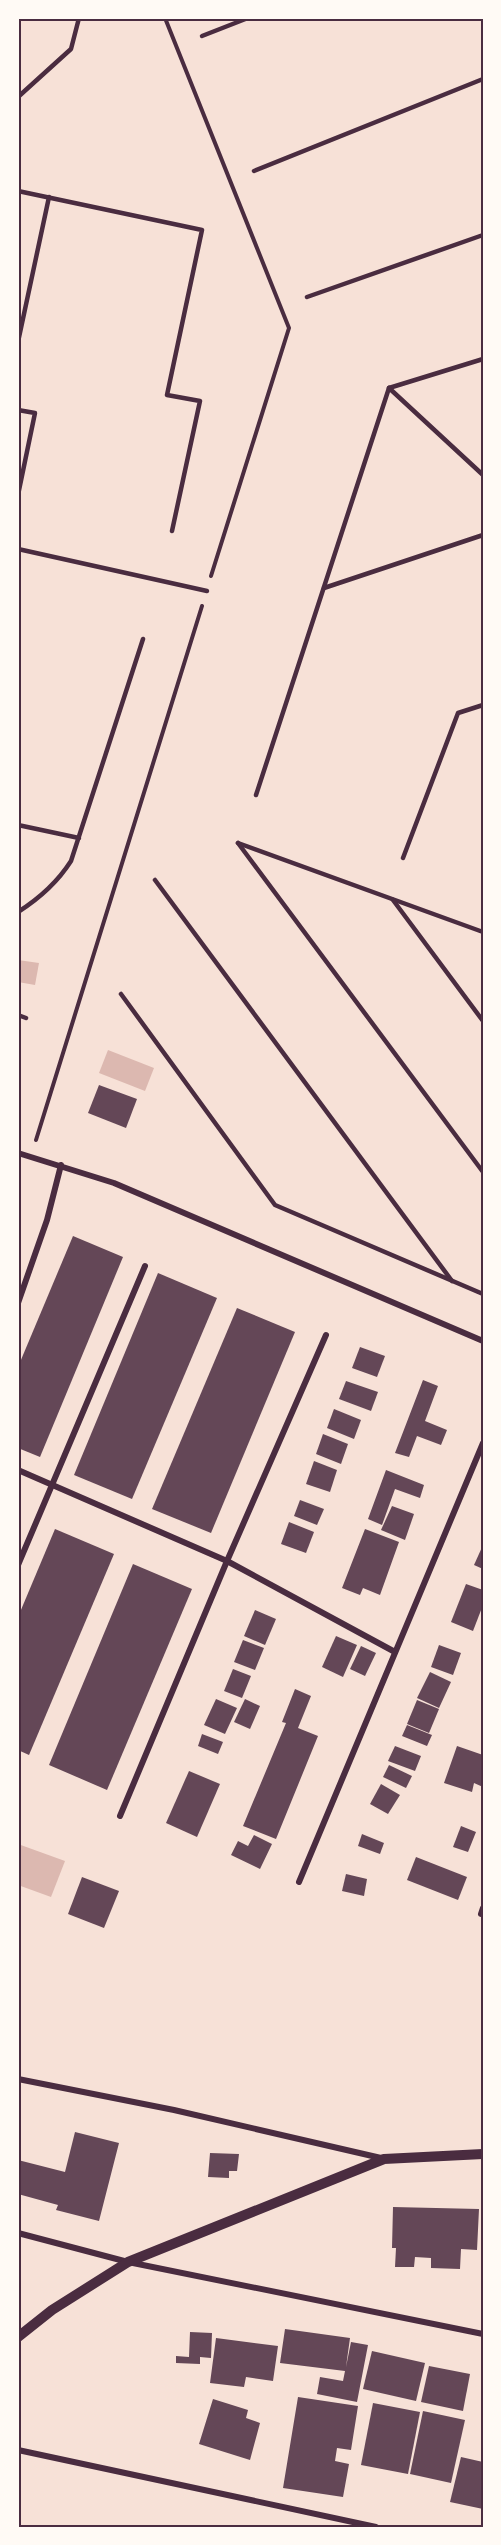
<svg xmlns="http://www.w3.org/2000/svg" width="501" height="2545" font-family="Commissioner,sans-serif">
<rect width="100%" height="100%" fill="#f7e1d7"/>
<!-- water -->
<g fill="#dcb8b0">
<path d="M18,960l21,3 -4,22 -17,-3z"/>
<path d="M108,1050l46,18 -9,23 -46,-18z"/>
<path d="M18,1844l47,17 -14,36 -33,-12z"/>
</g>
<!-- building -->
<g fill="#644757">
<path d="M99,1085l38,14 -11,29 -38,-15z"/>
<path d="M73,1236l50,21 -83,200 -22,-9v-81z"/>
<path d="M158,1273l59,25 -85,201 -58,-24z"/>
<path d="M237,1308l58,24 -84,201 -59,-24z"/>
<path d="M360,1347l25,9 -8,21 -25,-9z"/>
<path d="M423,1380l15,6 -13,35 22,9 -6,15 -24,-9 -8,21 -14,-4z"/>
<path d="M346,1381l32,11 -7,19 -32,-12z"/>
<path d="M334,1409l27,11 -7,19 -27,-11z"/>
<path d="M323,1434l25,10 -7,20 -25,-10z"/>
<path d="M314,1461l23,9 -7,22 -24,-8z"/>
<path d="M386,1470l38,15 -4,13 -25,-9 -13,36 -14,-6z"/>
<path d="M300,1500l24,9 -7,16 -23,-9z"/>
<path d="M392,1506l22,8 -9,26 -24,-10z"/>
<path d="M289,1522l25,10 -8,21 -25,-9z"/>
<path d="M55,1529l59,25 -85,201 -11,-5v-133z"/>
<path d="M365,1529l34,13 -19,53 -17,-7 -3,7 -18,-7z"/>
<path d="M483,1545v24l-9,-4z"/>
<path d="M133,1564l59,25 -85,201 -58,-25z"/>
<path d="M466,1584l17,6v15l-10,26 -22,-9z"/>
<path d="M255,1610l21,9 -11,26 -21,-9z"/>
<path d="M336,1636l21,9 -14,32 -21,-10z"/>
<path d="M243,1640l21,8 -9,22 -21,-8z"/>
<path d="M439,1645l22,8 -8,22 -22,-8z"/>
<path d="M361,1646l15,7 -11,23 -15,-7z"/>
<path d="M233,1669l18,7 -9,22 -18,-7z"/>
<path d="M430,1672l21,10 -12,26 -22,-10z"/>
<path d="M295,1689l16,7 -13,32 20,8 -42,103 -33,-13 43,-103 -4,-1z"/>
<path d="M216,1699l21,9 -12,26 -21,-9z"/>
<path d="M245,1699l15,7 -10,23 -16,-7z"/>
<path d="M417,1700l22,9 -10,24 -22,-9z"/>
<path d="M407,1725l25,10 -5,11 -25,-10z"/>
<path d="M202,1734l21,8 -5,12 -20,-8z"/>
<path d="M395,1746l26,10 -6,15 -27,-10z"/>
<path d="M457,1746l26,9v32l-9,-4 -2,9 -28,-9z"/>
<path d="M389,1765l23,11 -6,12 -23,-11z"/>
<path d="M189,1771l31,13 -23,53 -31,-14z"/>
<path d="M381,1784l19,11 -12,19 -18,-10z"/>
<path d="M461,1826l15,6 -8,20 -15,-5z"/>
<path d="M362,1834l22,9 -4,11 -22,-8z"/>
<path d="M254,1835l18,9 -12,25 -29,-14 7,-14 10,5z"/>
<path d="M416,1857l51,20 -9,23 -51,-20z"/>
<path d="M346,1874l21,5 -3,17 -22,-5z"/>
<path d="M82,1877l37,14 -15,37 -36,-14z"/>
<path d="M75,2132l44,11 -20,78 -43,-11 2,-5 -40,-11v-34l47,12z"/>
<path d="M210,2153l29,1 -2,17h-8v7l-21,-1z"/>
<path d="M393,2207l86,2 -2,41 -16,-1 -1,20 -29,-1v-10l-16,-1 -1,10h-19l1,-19h-4z"/>
<path d="M285,2329l65,9 -4,29 5,-25 17,3 -11,57 -40,-8 3,-17 23,4 2,-10 -65,-8z"/>
<path d="M190,2332l22,1 -1,25 -11,-1v7l-24,-1v-7l13,1z"/>
<path d="M216,2338l62,8 -5,35 -27,-4 -2,10 -34,-4z"/>
<path d="M372,2351l53,12 -9,38 -53,-12z"/>
<path d="M429,2366l41,8 -7,37 -42,-9z"/>
<path d="M298,2397l60,9 -7,44 -14,-2 -2,13 14,3 -6,33 -60,-9z"/>
<path d="M213,2399l35,11 -2,8 14,5 -10,37 -51,-16z"/>
<path d="M373,2403l47,9 -12,62 -47,-9z"/>
<path d="M423,2411l42,9 -14,63 -41,-9z"/>
<path d="M461,2457l22,5v47l-33,-7z"/>
</g>
<g fill="none" stroke-linecap="round" stroke-linejoin="round">
<!-- path -->
<g stroke="#4a2c40" stroke-width="4">
<path d="M165,18l124,310 -78,248"/>
<path d="M36,1140l166,-534"/>
</g>
<!-- service -->
<g stroke="#4a2c40" stroke-width="4.5">
<path d="M202,36l46,-18"/>
<path d="M18,97l53,-48 8,-31"/>
<path d="M254,171l229,-92"/>
<path d="M18,191l184,39 -35,165 33,6 -28,130"/>
<path d="M307,297l176,-62"/>
<path d="M18,342l31,-145"/>
<path d="M389,388l94,87"/>
<path d="M389,388l94,-29"/>
<path d="M18,410l17,3 -17,82"/>
<path d="M18,549l189,42"/>
<path d="M324,588l159,-53"/>
<path d="M256,795l133,-407"/>
<path d="M18,825l61,13"/>
<path d="M238,843l245,329"/>
<path d="M238,843l245,89"/>
<path d="M403,858l55,-145 25,-8"/>
<path d="M155,880l297,401"/>
<path d="M393,900l90,121"/>
<path d="M18,912c22,-14 39,-29 53,-51l72,-222"/>
<path d="M121,994l154,211 208,89"/>
<path d="M18,1015l8,3"/>
</g>
<!-- minor -->
<g stroke="#4a2c40" stroke-width="6">
<path d="M18,1153l96,30 369,158"/>
<path d="M18,1303l29,-83 14,-55"/>
<path d="M18,1470l209,91 168,91"/>
<path d="M18,1565l127,-299"/>
<path d="M120,1816l107,-255 99,-226"/>
<path d="M299,1882l184,-439"/>
<path d="M481,1914l2,-6"/>
<path d="M18,2079l156,31 207,48"/>
<path d="M18,2233l110,29 355,72"/>
<path d="M18,2450l358,77"/>
</g>
<!-- tertiary -->
<path stroke="#4a2c40" stroke-width="10" d="M18,2337l34,-27 76,-48 256,-103 99,-5"/>
</g>
<!-- border -->
<rect width="501" height="2545" fill="none" stroke="#fffaf5" stroke-width="39"/>
<rect x="20" y="20" width="462" height="2506" fill="none" stroke="#4a2c40" stroke-width="2"/>
</svg>
